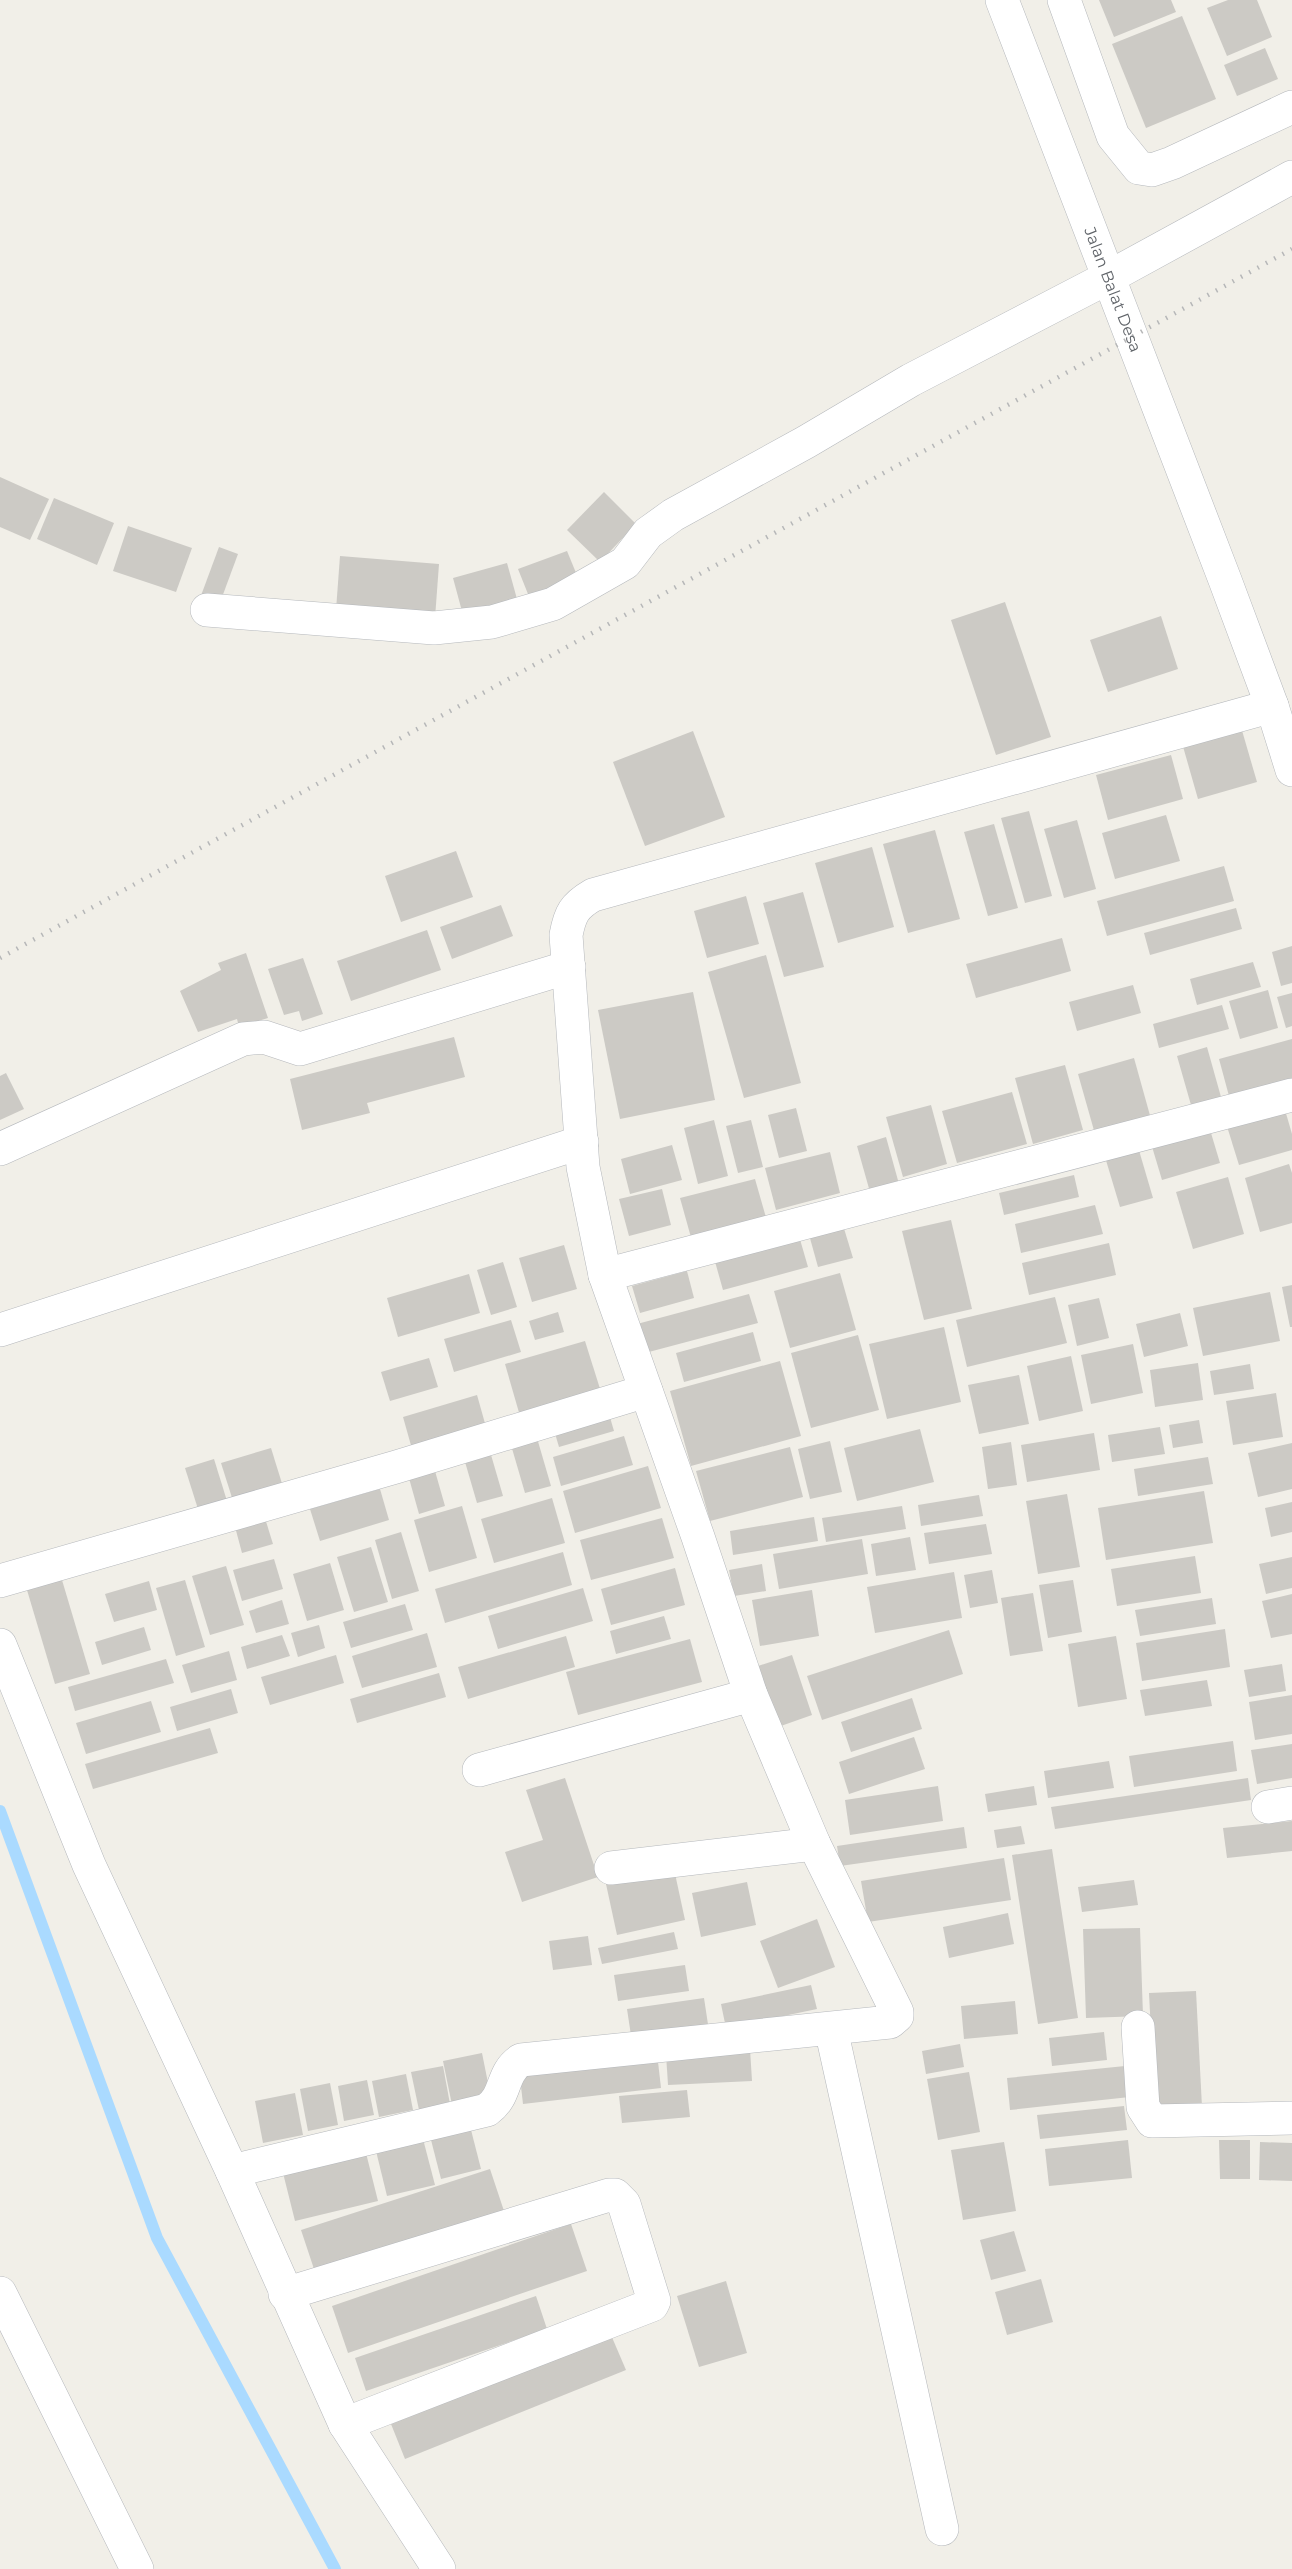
<svg xmlns="http://www.w3.org/2000/svg" width="1292" height="2569" font-family="Montserrat,sans-serif">
<rect width="100%" height="100%" fill="#f1efe8"/>
<g fill="none" stroke-linecap="round" stroke-linejoin="round">
<!-- stream -->
<path stroke="#aadaff" stroke-width="12" d="M0,1811l157,427 178,331"/>
</g>
<!-- building -->
<g fill="#cccac5">
<path d="M1099,0h72l5,12 -62,25z"/>
<path d="M1228,0h29l15,37 -45,19 -20,-48z"/>
<path d="M1182,16l34,83 -70,29 -34,-84z"/>
<path d="M1265,48l13,31 -41,17 -13,-31z"/>
<path d="M0,477l49,22 -19,41 -30,-13z"/>
<path d="M604,492l32,32 -36,38 -33,-32z"/>
<path d="M54,498l60,25 -17,42 -60,-26z"/>
<path d="M128,526l64,22 -16,44 -63,-21z"/>
<path d="M219,547l19,7 -20,54 -19,-7z"/>
<path d="M567,551l14,34 -49,19 -14,-35z"/>
<path d="M340,556l99,8 -4,54 -99,-8z"/>
<path d="M507,563l10,36 -54,16 -10,-37z"/>
<path d="M1005,602l46,135 -55,18 -45,-135z"/>
<path d="M1161,616l17,53 -70,23 -18,-52z"/>
<path d="M1241,727l16,55 -59,17 -16,-56z"/>
<path d="M693,731l32,86 -80,29 -32,-84z"/>
<path d="M1171,755l12,44 -75,21 -12,-45z"/>
<path d="M1029,811l23,85 -27,7 -24,-85z"/>
<path d="M1166,815l14,46 -65,18 -13,-46z"/>
<path d="M1077,820l19,69 -32,9 -20,-69z"/>
<path d="M994,824l24,84 -30,8 -24,-84z"/>
<path d="M935,830l25,89 -52,14 -25,-89z"/>
<path d="M872,847l22,80 -56,16 -23,-80z"/>
<path d="M456,851l17,46 -72,25 -16,-46z"/>
<path d="M1224,866l10,35 -127,35 -10,-35z"/>
<path d="M803,892l21,75 -40,10 -21,-74z"/>
<path d="M746,896l13,48 -52,14 -13,-47z"/>
<path d="M501,905l12,31 -61,23 -12,-32z"/>
<path d="M1236,908l6,21 -92,26 -6,-22z"/>
<path d="M427,930l14,40 -90,31 -14,-40z"/>
<path d="M1062,938l9,33 -95,27 -10,-34z"/>
<path d="M1292,946v37l-11,3 -9,-34z"/>
<path d="M246,953l22,65 -29,9 -2,-8 -39,13 -18,-41 41,-21 -3,-7z"/>
<path d="M766,955l35,128 -57,15 -36,-126z"/>
<path d="M303,958l20,56 -21,7 -3,-10 -15,4 -16,-46z"/>
<path d="M1253,962l8,25 -64,18 -7,-26z"/>
<path d="M1133,985l8,28 -64,18 -8,-29z"/>
<path d="M1268,990l10,38 -38,11 -11,-38z"/>
<path d="M693,992l22,108 -95,19 -22,-109z"/>
<path d="M1292,993v33l-6,2 -9,-31z"/>
<path d="M1222,1005l7,24 -70,19 -6,-24z"/>
<path d="M454,1037l11,40 -98,26 3,10 -68,17 -12,-51z"/>
<path d="M1292,1039v40l-63,17 -10,-37z"/>
<path d="M1207,1047l14,50 -30,8 -14,-49z"/>
<path d="M1134,1058l17,61 -56,15 -17,-60z"/>
<path d="M1065,1065l18,65 -50,14 -18,-66z"/>
<path d="M6,1073l18,36 -24,11v-44z"/>
<path d="M1012,1092l15,52 -70,19 -15,-52z"/>
<path d="M1283,1103l9,31v16l-53,15 -14,-45z"/>
<path d="M931,1105l16,59 -44,13 -17,-60z"/>
<path d="M796,1108l11,43 -28,7 -11,-43z"/>
<path d="M714,1120l14,56 -30,8 -14,-56z"/>
<path d="M751,1120l12,47 -25,6 -12,-47z"/>
<path d="M1208,1123l12,40 -58,17 -12,-40z"/>
<path d="M886,1137l13,47 -29,8 -13,-46z"/>
<path d="M672,1145l10,35 -52,14 -9,-35z"/>
<path d="M1138,1147l15,51 -33,9 -15,-50z"/>
<path d="M830,1152l10,41 -64,17 -11,-42z"/>
<path d="M1289,1164l3,9v50l-32,9 -15,-54z"/>
<path d="M1074,1175l5,22 -75,18 -5,-22z"/>
<path d="M1228,1177l16,57 -51,15 -17,-57z"/>
<path d="M755,1179l12,42 -75,20 -12,-43z"/>
<path d="M662,1189l9,36 -42,11 -10,-37z"/>
<path d="M1095,1205l8,29 -82,19 -6,-29z"/>
<path d="M951,1220l21,89 -48,11 -22,-89z"/>
<path d="M842,1222l11,36 -35,9 -10,-36z"/>
<path d="M797,1229l11,38 -85,23 -11,-39z"/>
<path d="M1109,1243l7,32 -87,20 -7,-32z"/>
<path d="M564,1245l13,44 -45,13 -13,-44z"/>
<path d="M503,1262l14,45 -26,8 -14,-45z"/>
<path d="M687,1271l7,27 -54,15 -8,-27z"/>
<path d="M840,1273l16,57 -66,18 -16,-57z"/>
<path d="M469,1274l11,39 -82,24 -11,-39z"/>
<path d="M1292,1285v42h-2l-8,-40z"/>
<path d="M1270,1292l10,49 -77,15 -10,-48z"/>
<path d="M749,1294l9,29 -113,30 -8,-29z"/>
<path d="M1055,1297l12,46 -100,24 -11,-47z"/>
<path d="M1099,1298l10,40 -32,8 -9,-41z"/>
<path d="M558,1312l6,20 -29,8 -6,-19z"/>
<path d="M1180,1313l8,33 -44,11 -8,-33z"/>
<path d="M511,1320l10,32 -67,20 -10,-33z"/>
<path d="M944,1327l17,75 -74,17 -18,-75z"/>
<path d="M753,1332l8,29 -77,21 -8,-29z"/>
<path d="M858,1335l21,75 -68,18 -20,-75z"/>
<path d="M585,1341l16,51 -81,24 -15,-52z"/>
<path d="M1133,1344l10,49 -52,11 -10,-49z"/>
<path d="M1071,1356l12,55 -44,10 -12,-55z"/>
<path d="M429,1358l9,29 -48,14 -9,-29z"/>
<path d="M780,1361l21,75 -110,30 -21,-75z"/>
<path d="M1198,1363l5,37 -48,7 -5,-37z"/>
<path d="M1250,1364l4,25 -40,6 -4,-24z"/>
<path d="M1019,1375l10,49 -50,10 -11,-49z"/>
<path d="M1276,1393l7,44 -50,8 -7,-44z"/>
<path d="M477,1395l9,32 -74,22 -9,-32z"/>
<path d="M609,1414l5,17 -55,16 -5,-17z"/>
<path d="M1199,1420l4,23 -30,5 -4,-23z"/>
<path d="M1160,1427l5,27 -53,8 -4,-27z"/>
<path d="M920,1429l14,53 -77,19 -13,-53z"/>
<path d="M1094,1433l6,37 -73,12 -6,-37z"/>
<path d="M624,1436l9,29 -72,21 -8,-29z"/>
<path d="M537,1438l14,48 -26,7 -14,-48z"/>
<path d="M830,1441l12,51 -32,7 -12,-50z"/>
<path d="M1011,1442l6,43 -29,4 -6,-42z"/>
<path d="M1292,1443v46l-34,8 -10,-44z"/>
<path d="M790,1447l13,50 -93,24 -14,-50z"/>
<path d="M271,1448l13,42 -50,14 -13,-41z"/>
<path d="M489,1448l14,48 -26,7 -14,-48z"/>
<path d="M1208,1457l5,27 -75,12 -4,-27z"/>
<path d="M214,1459l13,42 -29,8 -13,-41z"/>
<path d="M433,1464l12,42 -26,8 -12,-43z"/>
<path d="M648,1466l13,42 -86,25 -12,-42z"/>
<path d="M380,1489l9,31 -69,21 -10,-32z"/>
<path d="M1204,1491l9,52 -107,17 -8,-52z"/>
<path d="M1067,1494l13,73 -42,7 -12,-73z"/>
<path d="M979,1495l4,21 -62,10 -3,-21z"/>
<path d="M552,1498l13,45 -71,20 -13,-44z"/>
<path d="M1292,1502v30l-21,5 -6,-29z"/>
<path d="M462,1506l15,52 -48,14 -15,-52z"/>
<path d="M902,1506l4,23 -80,13 -4,-24z"/>
<path d="M264,1515l9,29 -31,9 -8,-30z"/>
<path d="M814,1517l4,24 -85,14 -3,-24z"/>
<path d="M662,1518l12,40 -83,22 -11,-40z"/>
<path d="M986,1524l6,30 -63,10 -5,-31z"/>
<path d="M401,1532l18,59 -27,8 -17,-59z"/>
<path d="M910,1537l6,33 -40,6 -5,-32z"/>
<path d="M862,1539l6,35 -89,15 -6,-35z"/>
<path d="M371,1547l17,55 -34,10 -17,-55z"/>
<path d="M563,1552l9,33 -127,38 -10,-34z"/>
<path d="M1195,1556l6,37 -84,13 -6,-37z"/>
<path d="M1292,1557v31l-26,6 -7,-30z"/>
<path d="M274,1559l9,30 -41,12 -9,-31z"/>
<path d="M330,1563l14,47 -37,11 -14,-47z"/>
<path d="M762,1564l4,27 -32,5 -5,-26z"/>
<path d="M226,1566l18,59 -34,10 -18,-59z"/>
<path d="M675,1568l10,37 -74,20 -10,-36z"/>
<path d="M59,1570l31,104 -35,10 -31,-104z"/>
<path d="M992,1570l6,33 -28,5 -6,-33z"/>
<path d="M954,1572l8,46 -87,15 -8,-46z"/>
<path d="M185,1580l20,67 -29,9 -20,-68z"/>
<path d="M1073,1580l9,52 -34,6 -9,-53z"/>
<path d="M149,1581l8,29 -43,12 -9,-28z"/>
<path d="M583,1588l10,33 -95,28 -10,-33z"/>
<path d="M812,1590l7,46 -59,10 -8,-46z"/>
<path d="M1033,1593l10,58 -33,5 -9,-58z"/>
<path d="M1292,1594v40l-21,4 -9,-37z"/>
<path d="M1212,1598l4,26 -76,12 -5,-26z"/>
<path d="M282,1600l7,24 -33,9 -7,-22z"/>
<path d="M405,1604l8,26 -62,18 -8,-26z"/>
<path d="M664,1616l7,23 -55,15 -6,-23z"/>
<path d="M319,1625l6,23 -27,9 -7,-24z"/>
<path d="M144,1627l7,23 -49,15 -7,-23z"/>
<path d="M1225,1629l5,38 -88,14 -6,-38z"/>
<path d="M949,1630l14,44 -141,46 -15,-44z"/>
<path d="M427,1633l10,34 -75,21 -10,-32z"/>
<path d="M282,1635l8,21 -43,13 -6,-22z"/>
<path d="M566,1636l9,31 -107,32 -10,-32z"/>
<path d="M1116,1636l11,63 -49,8 -10,-63z"/>
<path d="M690,1639l12,43 -124,33 -12,-43z"/>
<path d="M229,1651l8,29 -46,13 -9,-28z"/>
<path d="M336,1655l8,28 -74,22 -9,-28z"/>
<path d="M792,1655l20,60 -34,12 -20,-61z"/>
<path d="M166,1659l8,24 -99,28 -7,-24z"/>
<path d="M1282,1664l4,27 -37,6 -5,-27z"/>
<path d="M439,1673l7,24 -89,26 -7,-24z"/>
<path d="M1207,1680l5,26 -67,10 -5,-26z"/>
<path d="M231,1689l7,24 -61,18 -7,-24z"/>
<path d="M1292,1695v39l-37,6 -6,-38z"/>
<path d="M912,1698l10,31 -71,23 -10,-30z"/>
<path d="M151,1701l10,31 -75,22 -10,-31z"/>
<path d="M210,1728l8,25 -125,36 -8,-25z"/>
<path d="M914,1737l11,32 -76,25 -10,-32z"/>
<path d="M1233,1741l4,30 -103,16 -5,-31z"/>
<path d="M1292,1744v34l-35,6 -6,-34z"/>
<path d="M1109,1761l5,27 -66,10 -4,-27z"/>
<path d="M565,1778l33,99 -76,25 -17,-50 38,-12 -17,-50z"/>
<path d="M1248,1778l3,22 -196,29 -4,-22z"/>
<path d="M938,1786l5,35 -93,14 -5,-35z"/>
<path d="M1034,1786l3,19 -49,7 -3,-18z"/>
<path d="M1292,1821v30l-65,7 -4,-30z"/>
<path d="M1021,1826l4,18 -28,4 -3,-18z"/>
<path d="M964,1827l3,21 -127,18 -3,-20z"/>
<path d="M1052,1849l26,169 -40,6 -26,-169z"/>
<path d="M1004,1858l7,42 -143,22 -7,-41z"/>
<path d="M674,1869l11,51 -68,15 -11,-51z"/>
<path d="M1134,1880l4,25 -56,7 -4,-25z"/>
<path d="M747,1882l9,43 -55,12 -9,-44z"/>
<path d="M1008,1913l6,31 -65,14 -6,-31z"/>
<path d="M817,1919l18,48 -57,21 -18,-47z"/>
<path d="M1140,1928l3,88 -57,2 -3,-89z"/>
<path d="M674,1932l4,17 -76,15 -4,-16z"/>
<path d="M588,1936l4,29 -39,5 -4,-29z"/>
<path d="M685,1965l4,26 -71,10 -4,-26z"/>
<path d="M811,1985l6,24 -91,19 -5,-24z"/>
<path d="M1196,1991l6,116 -47,3 -6,-117z"/>
<path d="M704,1998l5,33 -77,11 -5,-33z"/>
<path d="M1015,2001l3,33 -54,5 -3,-33z"/>
<path d="M1104,2032l3,28 -55,6 -3,-28z"/>
<path d="M960,2044l4,23 -38,7 -4,-23z"/>
<path d="M750,2049l2,32 -84,4 -2,-31z"/>
<path d="M482,2053l9,45 -39,7 -9,-44z"/>
<path d="M657,2053l4,35 -138,16 -4,-35z"/>
<path d="M1135,2065l4,31 -129,14 -3,-32z"/>
<path d="M443,2066l7,38 -31,6 -8,-38z"/>
<path d="M969,2072l11,60 -42,8 -11,-61z"/>
<path d="M406,2074l7,36 -34,7 -7,-36z"/>
<path d="M367,2080l7,35 -30,6 -6,-35z"/>
<path d="M330,2083l8,42 -30,6 -8,-42z"/>
<path d="M687,2090l3,27 -68,6 -3,-27z"/>
<path d="M295,2093l8,42 -40,8 -8,-42z"/>
<path d="M1124,2106l3,24 -87,9 -3,-24z"/>
<path d="M470,2126l11,43 -40,10 -11,-43z"/>
<path d="M423,2139l12,46 -48,11 -11,-45z"/>
<path d="M1128,2140l4,38 -83,8 -4,-37z"/>
<path d="M1219,2140h31v39h-30z"/>
<path d="M1004,2142l12,69 -53,9 -12,-70z"/>
<path d="M1260,2142l32,1v38l-33,-1z"/>
<path d="M366,2153l12,48 -83,20 -12,-48z"/>
<path d="M490,2169l17,51 -189,61 -17,-51z"/>
<path d="M571,2224l16,47 -239,82 -16,-47z"/>
<path d="M1014,2231l12,40 -35,9 -11,-40z"/>
<path d="M1041,2279l12,43 -46,13 -12,-43z"/>
<path d="M726,2281l21,72 -48,14 -22,-71z"/>
<path d="M536,2296l11,33 -181,62 -11,-33z"/>
<path d="M611,2335l15,35 -221,89 -14,-35z"/>
</g>
<g fill="none" stroke-linecap="round" stroke-linejoin="round">
<!-- minor casing -->
<g stroke="#b5b8bc" stroke-width="34">
<g id="minor">
<path id="s1" d="M1002,0l223,580 47,126 20,64"/>
<path d="M1064,0l49,136 26,32 13,2 20,-7 120,-56"/>
<path d="M207,610l227,18 58,-6 61,-18 72,-41 23,-30 25,-18 133,-73 105,-62 198,-103 183,-100"/>
<path d="M0,1149l243,-110 21,-2 36,12 269,-82"/>
<path d="M605,1275l687,-180"/>
<path d="M0,1330l582,-188"/>
<path d="M0,1581l396,-114 250,-76"/>
<path d="M0,1645l89,220 143,306 113,253 94,145"/>
<path d="M479,1770l272,-75"/>
<path d="M1268,1807l24,-4"/>
<path d="M611,1868l203,-24"/>
<path d="M1138,2027l5,80 9,14 140,-3"/>
<path d="M831,2029l111,500"/>
<path d="M232,2171l255,-61c21,-15 13,-36 34,-50l369,-38 7,-6v-4l-83,-168 -63,-149 -53,-158 -93,-262 -22,-108 -17,-232c4,-21 8,-29 27,-40l679,-189"/>
<path d="M0,2293l137,276"/>
<path d="M285,2294l324,-99h6l9,9 30,97 -2,4 -307,119"/>
</g>
</g>
<!-- minor -->
<use href="#minor" stroke="#fff" stroke-width="33"/>
<!-- rail -->
<path stroke="#b6b7b8" stroke-width="4.5" stroke-dasharray="1.5 8" stroke-linecap="butt" d="M0,958l1292,-709"/>
</g>
<g text-anchor="middle" dominant-baseline="central" stroke-width="6" stroke-linejoin="round" paint-order="stroke">
<!-- street labels -->
<g font-size="16" fill="#5f6368" stroke="#fff">
<text stroke="none"><textPath href="#s1" startOffset="310">Jalan Balat Desa</textPath></text>
</g>
</g>
</svg>
